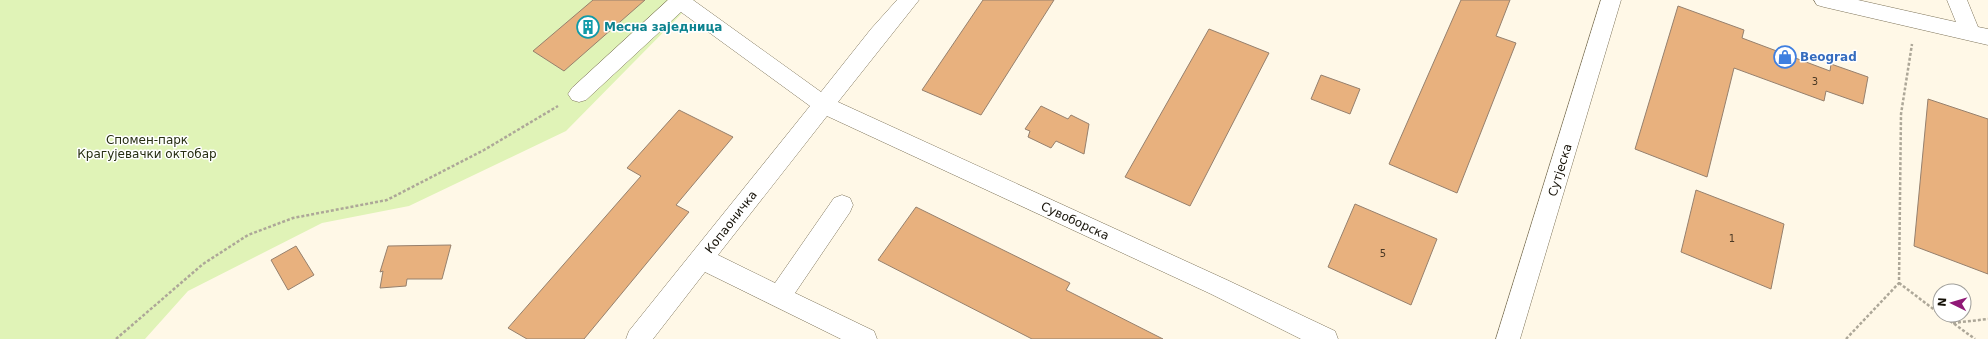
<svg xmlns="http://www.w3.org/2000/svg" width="1988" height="339" font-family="'DejaVu Sans',sans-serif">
<rect width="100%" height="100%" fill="#fff8e7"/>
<!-- green -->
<path fill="#e0f3b7" d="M0,0h695l-129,131 -157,75 -87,17 -134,68 -43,48h-145z"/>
<!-- building -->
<g fill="#e8b17e" stroke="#96806d">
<path d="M593,0h52l-81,71 -31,-20z"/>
<path d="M983,0h71l-73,115 -59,-25z"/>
<path d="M1461,0h49l-14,36 20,7 -59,150 -68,-29z"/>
<path d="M1678,6l66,24 -2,8 88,33 1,-7 37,13 -5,27 -37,-13 -2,10 -90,-33 -27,109 -72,-28z"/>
<path d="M1209,29l60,24 -79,153 -65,-29z"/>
<path d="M1321,75l39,14 -10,25 -39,-15z"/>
<path d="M1928,99l60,20v155l-74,-28z"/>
<path d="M1041,106l27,13 3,-4 18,9 -5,30 -28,-13 -5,7 -23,-11 2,-6 -5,-2z"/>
<path d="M679,110l54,27 -57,68 13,7 -105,127h-57l-19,-11 133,-152 -14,-8z"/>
<path d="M1696,190l88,34 -13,65 -90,-37z"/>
<path d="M1355,204l82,35 -26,66 -83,-38z"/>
<path d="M916,207l154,76 -4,7 97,49h-131l-154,-79z"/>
<path d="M451,245l-9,34h-35l-1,7 -26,2 3,-17 -3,1 8,-26z"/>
<path d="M296,246l18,29 -26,15 -17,-30z"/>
</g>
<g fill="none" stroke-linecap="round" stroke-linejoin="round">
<!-- minor casing -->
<g stroke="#7e745a" stroke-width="1">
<g id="minor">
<path d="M668,0h25l128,92 50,-63 26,-29h22l-81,102 389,178 108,51 3,8h-37l-90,-45 -384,-178 -109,139 57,28 59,-85 8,-3 8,3 3,7 -3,7 -55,81 79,38 3,8h-36l-136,-67 -52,67h-27l3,-8 181,-225 -129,-94 -95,88 -7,2 -7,-2 -4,-6 4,-6z"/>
<path d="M1601,0h20l-101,339h-24z"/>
<path d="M1814,0h44l98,22 -9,-22h20l11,27 10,2v16l-164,-38 -7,-2z"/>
</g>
</g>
<!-- path -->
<g stroke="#ada798" stroke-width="2.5" stroke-dasharray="3 2" stroke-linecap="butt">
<path d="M1899,283l41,31"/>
<path d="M1942,315l33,24"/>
<path d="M1953,323l35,-4"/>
<path d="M116,339l87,-75 45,-29 45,-17 94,-18 97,-50 74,-44"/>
<path d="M1846,339l53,-56 2,-169 11,-70"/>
</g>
<!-- minor -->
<use href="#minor" fill="#fff" fill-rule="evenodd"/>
</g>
<!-- icons -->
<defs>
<g id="building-ring" transform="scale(1.15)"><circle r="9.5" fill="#fff" stroke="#0f9aa8" stroke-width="1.5"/><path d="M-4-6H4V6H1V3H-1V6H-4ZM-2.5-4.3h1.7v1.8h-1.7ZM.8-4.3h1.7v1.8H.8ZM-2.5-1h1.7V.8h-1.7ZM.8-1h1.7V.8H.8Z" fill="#0f9aa8"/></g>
<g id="shop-ring" transform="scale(1.15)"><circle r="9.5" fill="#fff" stroke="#3f7fe0" stroke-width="1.5"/><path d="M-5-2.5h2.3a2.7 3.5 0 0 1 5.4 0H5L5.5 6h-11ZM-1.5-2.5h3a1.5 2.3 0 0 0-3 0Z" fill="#3f7fe0"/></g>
</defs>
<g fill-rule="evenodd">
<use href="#building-ring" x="588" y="27"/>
<use href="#shop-ring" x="1785" y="57"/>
</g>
<g text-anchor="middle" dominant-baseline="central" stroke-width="3" stroke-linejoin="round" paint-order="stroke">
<!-- number labels -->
<g font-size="10" fill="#4a3925">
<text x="1815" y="81">3</text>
<text x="1732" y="238">1</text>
<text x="1383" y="253">5</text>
</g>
<!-- culture labels -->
<g font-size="12" font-weight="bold" fill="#0d838f" stroke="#fff" text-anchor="start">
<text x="604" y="27">Месна заједница</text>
</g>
<!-- shop labels -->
<g font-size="12" font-weight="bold" fill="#366cbe" stroke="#fff" text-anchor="start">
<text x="1800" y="57">Beograd</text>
</g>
<!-- park labels -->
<g font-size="12" fill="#262e11" stroke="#fff">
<text x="147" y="140">Спомен-парк<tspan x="147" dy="14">Крагујевачки октобар</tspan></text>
</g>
<!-- street labels -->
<g font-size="12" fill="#151107" stroke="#fff">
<text transform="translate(1560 170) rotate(-73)">Сутјеска</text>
<text transform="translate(1075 221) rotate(25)">Сувоборска</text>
<text transform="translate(731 222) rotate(-52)">Копаоничка</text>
</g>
</g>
<!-- north arrow -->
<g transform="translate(1952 303) rotate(275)"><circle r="19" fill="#ffffff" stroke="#a1a09c"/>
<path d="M0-3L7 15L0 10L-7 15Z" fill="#901876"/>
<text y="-6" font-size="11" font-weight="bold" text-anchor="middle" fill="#151107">N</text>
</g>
</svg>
